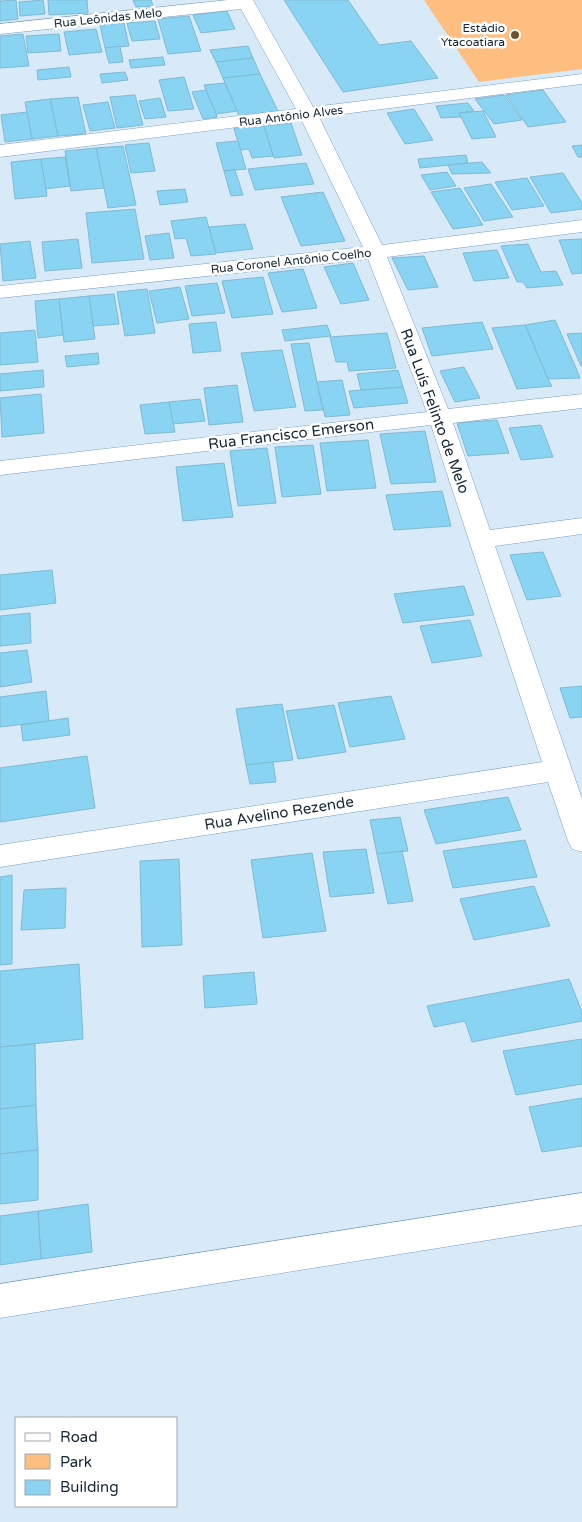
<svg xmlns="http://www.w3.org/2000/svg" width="582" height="1522" font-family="'Varela Round',sans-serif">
<rect width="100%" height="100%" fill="#d8e9f8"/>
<!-- green -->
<path fill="#fdbe7f" d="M424,0h158v69l-103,13z"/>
<!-- building -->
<g fill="#89d4f2" stroke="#7fbad3">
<path d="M16,0l2,19 -18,2v-20z"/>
<path d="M43,0l2,14 -25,2 -1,-14z"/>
<path d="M48,0h39l1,13 -39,2z"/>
<path d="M133,0h18l2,6 -17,1z"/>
<path d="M284,0h64l31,45 32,-4 27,37 -95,14z"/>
<path d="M227,11l8,18 -34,4 -8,-18z"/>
<path d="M189,16l12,35 -33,3 -10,-35z"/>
<path d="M155,21l5,18 -28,2 -5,-18z"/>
<path d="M124,23l5,23 -24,2 -5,-23z"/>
<path d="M96,29l6,23 -33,3 -5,-23z"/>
<path d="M23,34l6,32 -29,2v-32z"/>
<path d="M59,34l2,17 -33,2 -2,-17z"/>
<path d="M120,46l3,16 -14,1 -4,-15z"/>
<path d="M248,46l5,12 -37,4 -6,-12z"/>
<path d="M163,57l2,8 -34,3 -2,-8z"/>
<path d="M253,58l7,16 -37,4 -7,-16z"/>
<path d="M69,67l2,10 -33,3 -1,-10z"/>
<path d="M125,72l3,8 -26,3 -2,-9z"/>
<path d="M260,74l18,37 -39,5 -16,-38z"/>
<path d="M184,77l10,32 -26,2 -9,-31z"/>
<path d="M225,83l12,28 -21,3 -12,-29z"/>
<path d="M206,90l10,24 1,3 -14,2 -11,-27z"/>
<path d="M543,90l23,32 -38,5 -22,-32z"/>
<path d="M135,95l8,30 -26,3 -7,-31z"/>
<path d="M504,95l18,25 -28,4 -19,-25z"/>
<path d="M78,97l8,37 -28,2 -8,-37z"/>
<path d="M160,98l6,19 -21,2 -6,-18z"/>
<path d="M50,99l8,37 -26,3 -7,-37z"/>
<path d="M108,102l7,26 -25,3 -7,-26z"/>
<path d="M468,103l6,8 -15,2 2,4 -20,1 -5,-12z"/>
<path d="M414,109l19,31 -28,4 -18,-31z"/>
<path d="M483,111l13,26 -24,2 -13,-26z"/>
<path d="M27,112l5,27 -27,3 -4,-27z"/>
<path d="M291,123l11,32 -28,3 -10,-32z"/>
<path d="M264,126l9,30 -21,2 -3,-9 -9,1 -6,-22z"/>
<path d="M238,141l8,28 -22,2 -8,-28z"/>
<path d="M149,143l6,28 -24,2 -6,-28z"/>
<path d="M582,145v12h-4l-6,-11z"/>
<path d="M123,146l13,59 -28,3 -12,-60z"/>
<path d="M96,148l8,40 -33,3 -6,-40z"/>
<path d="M466,155l2,8 -48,5 -2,-9z"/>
<path d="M65,157l5,29 -25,3 -4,-30z"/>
<path d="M41,159l6,37 -32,3 -4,-37z"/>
<path d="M482,162l9,11 -39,1 -4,-9z"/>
<path d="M306,163l8,21 -59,6 -7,-21z"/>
<path d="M235,170l8,25 -12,1 -7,-25z"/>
<path d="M447,172l9,14 -26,4 -9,-15z"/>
<path d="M563,173l19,30v6l-31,4 -21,-36z"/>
<path d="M527,178l17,28 -32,4 -17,-28z"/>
<path d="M491,184l22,33 -29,4 -20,-33z"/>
<path d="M460,188l23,37 -30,4 -22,-37z"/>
<path d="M185,189l3,13 -28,3 -3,-14z"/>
<path d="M323,192l22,49 -44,5 -20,-49z"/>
<path d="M135,209l9,50 -52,4 -6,-50z"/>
<path d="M206,217l10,37 -25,2 -5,-18 -11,1 -4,-18z"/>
<path d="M245,224l8,25 -37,4 -7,-26z"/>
<path d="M169,233l5,25 -24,2 -5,-24z"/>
<path d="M78,239l4,29 -37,3 -3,-29z"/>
<path d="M582,239v34l-10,1 -13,-34z"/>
<path d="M30,241l6,37 -33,3 -3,-37z"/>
<path d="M528,244l13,28 15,-1 7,14 -36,3 -4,-6h-6l-16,-36z"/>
<path d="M497,250l12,28 -35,3 -11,-28z"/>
<path d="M424,256l14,31 -30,3 -16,-32z"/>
<path d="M353,263l16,37 -28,4 -17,-37z"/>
<path d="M303,269l14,39 -35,4 -14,-39z"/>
<path d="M263,277l10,37 -41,4 -10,-37z"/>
<path d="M217,283l8,30 -33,3 -7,-30z"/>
<path d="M180,287l9,32 -32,4 -8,-32z"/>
<path d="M147,289l8,44 -30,3 -8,-44z"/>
<path d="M114,294l5,30 -26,2 -4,-30z"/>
<path d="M89,296l6,43 -31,3 -5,-43z"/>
<path d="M59,299l4,36 -25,3 -3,-37z"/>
<path d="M555,320l21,48 4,10 -32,1 -23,-54z"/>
<path d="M216,322l5,29 -28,2 -4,-29z"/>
<path d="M482,322l11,27 -61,7 -10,-28z"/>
<path d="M327,325l4,11 -46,5 -3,-11z"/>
<path d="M525,325l23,54 4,7 -35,3 -25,-61z"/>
<path d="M35,330l3,32 -38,3v-32z"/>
<path d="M387,333l9,35 -47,3 -2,-9h-11l-6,-25z"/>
<path d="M582,333v33h-1l-14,-32z"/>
<path d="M309,343l8,39 6,28 -18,1 -14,-67z"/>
<path d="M282,350l14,57 -42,4 -13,-58z"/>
<path d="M98,353l1,11 -32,3 -2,-11z"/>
<path d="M464,367l16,31 -25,4 -15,-31z"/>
<path d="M43,370l1,17 -44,4v-17z"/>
<path d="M398,370l5,17 -42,3 -4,-16z"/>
<path d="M342,380l8,35 -25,2 -8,-35z"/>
<path d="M237,385l6,37 -34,3 -5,-37z"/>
<path d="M403,387l5,16 -54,5 -5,-17z"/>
<path d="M41,394l3,39 -42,4 -2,-39z"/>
<path d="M200,399l5,22 -32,3 -4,-22z"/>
<path d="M169,402l6,30 -30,2 -5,-29z"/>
<path d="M497,420l12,33 -41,3 -11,-33z"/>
<path d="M541,425l12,32 -32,3 -12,-32z"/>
<path d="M425,431l11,51 -45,2 -11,-50z"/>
<path d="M368,440l8,48 -49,3 -7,-48z"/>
<path d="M313,445l8,49 -39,3 -7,-50z"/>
<path d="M267,448l9,55 -38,3 -8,-55z"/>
<path d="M224,463l9,54 -50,4 -7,-54z"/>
<path d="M442,491l9,35 -57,4 -8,-35z"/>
<path d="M543,552l18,44 -34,4 -17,-45z"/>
<path d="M52,570l4,33 -56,7v-35z"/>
<path d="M464,586l10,29 -71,8 -9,-29z"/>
<path d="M30,613l1,30 -31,3v-30z"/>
<path d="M470,620l12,36 -50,7 -12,-37z"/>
<path d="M27,650l5,32 -32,5v-34z"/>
<path d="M582,686v31l-12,1 -10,-30z"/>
<path d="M46,691l3,30 -49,6v-30z"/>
<path d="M391,696l14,43 -55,8 -12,-44z"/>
<path d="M282,704l11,56 -47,5 -10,-56z"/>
<path d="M334,705l12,47 -48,7 -12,-48z"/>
<path d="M68,718l2,17 -47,6 -2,-16z"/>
<path d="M87,756l8,52 -95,14v-54z"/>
<path d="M273,762l3,20 -26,2 -4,-19z"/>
<path d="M508,797l13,33 -85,14 -12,-34z"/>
<path d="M400,817l8,34 -31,3 -7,-34z"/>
<path d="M525,840l12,37 -84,11 -10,-37z"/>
<path d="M366,849l8,44 -44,4 -7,-45z"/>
<path d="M402,851l11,50 -25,3 -11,-50z"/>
<path d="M312,853l14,78 -63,7 -12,-78z"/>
<path d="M179,859l3,86 -40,2 -2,-86z"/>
<path d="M12,875v89l-12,1v-88z"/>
<path d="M534,886l16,40 -76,14 -14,-41z"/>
<path d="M66,888l-1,40 -44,2 3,-40z"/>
<path d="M79,964l4,75 -83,8v-76z"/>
<path d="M254,972l3,32 -52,4 -2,-32z"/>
<path d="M569,979l13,33v9l-110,21 -7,-21 -31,6 -7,-21z"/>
<path d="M582,1039v45l-66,11 -13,-44z"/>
<path d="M35,1044l1,61 -36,4v-62z"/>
<path d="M582,1098v48l-40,6 -13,-45z"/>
<path d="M36,1105l2,45 -38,4v-45z"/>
<path d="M38,1150v50l-38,4v-50z"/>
<path d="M88,1204l4,48 -51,7 -3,-48z"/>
<path d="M38,1211l3,48 -41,6v-49z"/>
</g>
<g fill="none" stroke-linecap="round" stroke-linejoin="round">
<!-- minor casing -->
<g stroke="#77a0c4" stroke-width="1">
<g id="minor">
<path d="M228,0h25l60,107 269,-33v10l-263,33 63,128 200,-25v12l-195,25 61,152 134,-15v14l-129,15 37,107 92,-12v16l-87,12 87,253v53l-10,-3 -4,-8 -20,-59 -548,85v-22l542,-83 -111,-337 -431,50v-14l427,-49 -59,-153 -368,39v-12l363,-39 -62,-128 -301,38v-12l296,-36 -55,-100 -241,25v-10z"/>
<path d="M582,1193v32l-582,93v-34z"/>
</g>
</g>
<!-- minor -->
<use href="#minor" fill="#fff" fill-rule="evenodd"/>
</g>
<!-- markers -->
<circle fill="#734f29" stroke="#fff" stroke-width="2" cx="515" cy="35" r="5"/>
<g text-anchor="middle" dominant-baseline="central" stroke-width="5" stroke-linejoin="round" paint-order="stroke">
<!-- far-street labels -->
<g font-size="12" fill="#152634" stroke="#fff">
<text transform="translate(108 18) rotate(-6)">Rua Leônidas Melo</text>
<text transform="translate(291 116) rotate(-7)">Rua Antônio Alves</text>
<text transform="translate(291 261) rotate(-6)">Rua Coronel Antônio Coelho</text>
</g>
<!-- far-poi labels -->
<g font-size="12" fill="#152634" stroke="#fff" text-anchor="end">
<text x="505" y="28">Estádio<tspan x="505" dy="14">Ytacoatiara</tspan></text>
</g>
<!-- street labels -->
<g font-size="15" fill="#152634" stroke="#fff">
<text transform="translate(435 411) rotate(70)">Rua Luís Felinto de Melo</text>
<text transform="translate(291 434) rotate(-7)">Rua Francisco Emerson</text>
<text transform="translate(279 813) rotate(-9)">Rua Avelino Rezende</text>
</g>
</g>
<!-- legend -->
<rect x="15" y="1417" width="162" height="90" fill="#ffffff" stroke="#a1a8ae"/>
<rect x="25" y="1433" width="25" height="8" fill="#ffffff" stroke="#a1a8ae"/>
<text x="60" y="1442" font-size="15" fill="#152634">Road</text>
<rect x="25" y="1454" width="25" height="15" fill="#fdbe7f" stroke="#a1a8ae"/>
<text x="60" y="1467" font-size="15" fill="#152634">Park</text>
<rect x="25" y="1480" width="25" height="15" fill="#89d4f2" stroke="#a1a8ae"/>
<text x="60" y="1492" font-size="15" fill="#152634">Building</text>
</svg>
